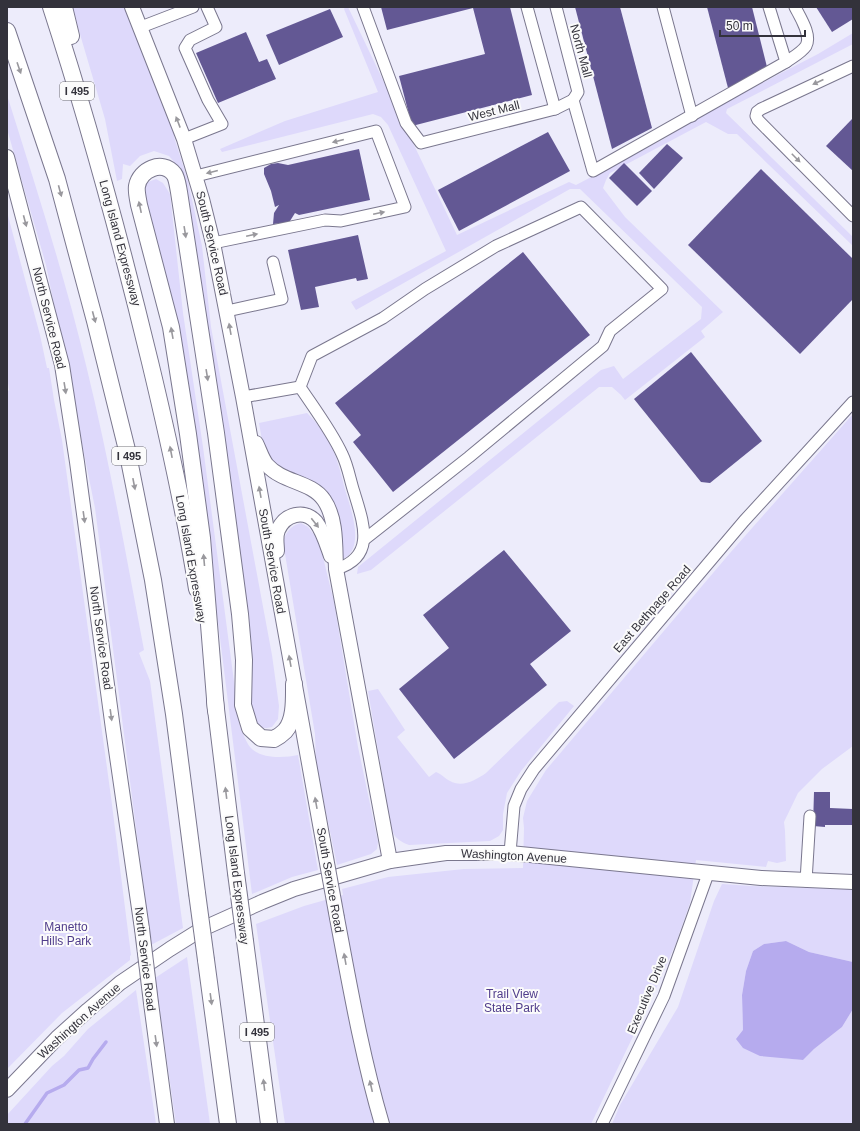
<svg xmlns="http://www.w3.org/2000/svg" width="860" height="1131" font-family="Helvetica,sans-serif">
<rect width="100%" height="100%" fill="#edecfb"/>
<!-- green -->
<g fill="#ded9fb">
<path d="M72,7h52l50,126v4l14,44 14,65 9,81 61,328 7,51 -1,13 -6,8c-13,3 -17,-1 -23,-12l-67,-536 -6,-15 -7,-8 -15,-5 -14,5 -10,10 -7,-2 -1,15 -5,2 -12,-62z"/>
<path d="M345,7h3l109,228 112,-53 7,3 86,-45 50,-31 106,-55 35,-21v11l-126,65 -1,4 127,124v9l-116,-112h-9l-22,-12 -96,51 -4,7 -3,8 22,29 98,95 -22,19 4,6 -80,63 -4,-5 -9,-8h-13l-228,183 -14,4 1,-7 243,-197 13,-4 9,13 78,-60 1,-12 -122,-118h-10l-214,121 -5,-8 95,-51 -58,-126 -7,-8 -8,-3 -151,38 -2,-3 65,-28 93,-29 -34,-83z"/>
<path d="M7,95c28,89 57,179 79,270 23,94 40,190 58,285l-5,3 11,28 33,247 -32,17 -56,-437 -49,-243 -39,-136z"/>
<path d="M156,179l7,4 7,11 13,119 20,134 37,280c3,6 6,15 10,20 10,12 34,11 48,8l20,115 -26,7 -40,17 -61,-488 -48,-217 5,-7z"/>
<path d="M7,212l33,123 7,33h2l5,32 8,40 49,357 20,158 -1,1v4l-68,53 -55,56v-677l2,-2 -2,-14z"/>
<path d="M307,413c9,8 21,26 26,37 5,11 8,24 11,36 5,18 23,62 -1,73l-15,-64 -5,-7 -8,-5 -28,-9 -9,-4 -15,-24 -4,-23z"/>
<path d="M853,414v332l-31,23 -24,24 -14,29 1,9 1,30 -9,2 -9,-2 -2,6 -70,-7 -6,43 -14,40 -16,37 -69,144h-306l-29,-200 48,-18 39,-11 -1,-6 46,-12 76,-8 59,-1 1,-40 -1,-10 4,-17 19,-31 184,-217z"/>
<path d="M301,523l7,4 11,14 15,61 24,145 20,95 -1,7 -6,5 -34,11 -21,-101 -1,-30 -32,-192c3,-10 7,-16 18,-19z"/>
<path d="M378,689l27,41 -8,7 32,40 7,-5c6,2 9,7 14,9 12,7 26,-1 36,-8l73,-71 8,-1 7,5 -53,65 -14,22 -4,21v16l-4,6 -9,5 -81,4c-18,-7 -16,-13 -20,-30l-21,-124z"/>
<path d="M722,884l29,2 102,3v73l-44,-10 -23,-11 -22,3 -11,7 -7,20 -4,24 1,35 41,28 19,2 11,-11 28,-22 11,-18v115h-241l8,-19 58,-98 36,-106z"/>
<path d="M187,957l23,167h-34l-20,-139 -1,-7z"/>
<path d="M136,990l20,134h-149v-9l45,-49 12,-10 24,-27z"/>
</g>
<!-- water -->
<path fill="#b6abee" d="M786,941l23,11 44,10v47l-11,18 -28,22 -11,11 -43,-4 -17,-8 -7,-9 7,-9 -1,-35 4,-24 7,-20 11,-7z"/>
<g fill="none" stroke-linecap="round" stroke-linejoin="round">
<!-- stream -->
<path stroke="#b6abee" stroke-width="3.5" d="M25,1124l22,-31 17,-8 15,-15 9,-2 5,-9 13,-17"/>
</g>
<!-- building -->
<g fill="#635894">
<path d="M381,7h129l22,88 -120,31 -13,-50 86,-22 -12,-46 -86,22z"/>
<path d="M575,7h45l32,121 -40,21z"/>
<path d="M707,7h45l15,60 -39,21z"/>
<path d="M816,7h37v12l-21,13z"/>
<path d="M330,9l13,28 -64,28 -13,-30z"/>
<path d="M246,32l13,30 8,-3 9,20 -58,24 -22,-50z"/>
<path d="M853,118v53l-27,-25z"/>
<path d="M548,132l22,39 -111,60 -21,-41z"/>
<path d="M667,144l16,14 -29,31 -15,-16z"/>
<path d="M359,149l11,51 -71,15 -4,-2 -5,8 -5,2 -12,1 1,-11 5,-8 -4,2 -4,-16 -7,-17v-6l7,-4 7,-1 10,2z"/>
<path d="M624,163l28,28 -15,15 -28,-28z"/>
<path d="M761,169l92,90v40l-53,55 -112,-109z"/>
<path d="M358,235l10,44 -11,2 -1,-3 -41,9 4,20 -18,3 -13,-60z"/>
<path d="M523,252l67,83 -197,157 -40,-50 8,-7 -26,-32z"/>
<path d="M691,352l71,89 -52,42 -9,-1 -67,-83z"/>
<path d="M504,550l67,81 -41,33 17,21 -93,74 -55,-70 50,-41 -26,-33z"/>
<path d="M814,792h16v16l23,1v16h-28v2l-12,-1z"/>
</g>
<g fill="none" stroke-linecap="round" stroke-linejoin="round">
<!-- minor casing -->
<g stroke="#7a778e" stroke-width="13">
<g id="minor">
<path d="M363,7l43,116 15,20 134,-34 18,-9"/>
<path d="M527,7l28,102"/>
<path d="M556,7l22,85 -5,8"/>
<path d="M663,7l29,109"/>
<path d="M141,27l52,-20"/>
<path d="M786,62c7,-5 15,-9 20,-16 6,-11 -6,-29 -11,-39"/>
<path d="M853,66l-92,43 -4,3 -1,4 2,4 95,96"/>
<path d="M573,100l20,71 193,-109 -17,-55"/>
<path d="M184,139l38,-15 -14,-24 -23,-52 5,-8 26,-13 -9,-20"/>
<path d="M196,176l180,-45 29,76 -64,14 -16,-1 -112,23"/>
<path d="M227,311l55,-12 -9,-37"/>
<path d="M300,387l12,-31 71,-38 42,-29 71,-43 85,-39 81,82 -52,42 -7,15 -134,111 -104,82"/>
<path d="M243,397l57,-10c14,21 32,45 42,67 6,12 8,26 12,38 9,30 23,65 -18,77"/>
<path d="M510,853l4,-47 7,-17 13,-20 210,-248 109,-119"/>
<path d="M806,881l4,-65"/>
<path d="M602,1124l62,-128 44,-122"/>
</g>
</g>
<!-- major casing -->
<g stroke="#7a778e" stroke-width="16">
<g id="major">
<path d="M132,7l52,132 18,60 11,44 30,154 80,444"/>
<path d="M7,157l55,208 15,97 36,267 29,200"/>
<path d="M256,443c4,8 6,16 11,22 16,18 44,16 57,35 13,19 11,47 12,69l54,292"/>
<path d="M277,551c0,-7 -2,-14 1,-21 7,-16 26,-21 38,-8 7,9 11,23 15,34"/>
<path d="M337,918c13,69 25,138 45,206"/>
<path d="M151,1003l16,121"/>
<path d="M7,1090l50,-52 31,-28 32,-27 50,-34 32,-20 60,-27 32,-13 96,-28 56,-8h64l251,25 92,4"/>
</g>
</g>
<!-- highway casing -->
<g stroke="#7a778e" stroke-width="18">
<g id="highway">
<path d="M51,7c38,117 70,235 99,355 18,75 35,151 47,227"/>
<path d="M64,7l7,29"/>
<path d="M7,31l50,148 38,142 32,129 26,130 21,134 23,179"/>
<path d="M215,701l21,172"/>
<path d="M216,711l-14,-173 -14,-104 -17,-107 -32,-122c-1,-6 -3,-14 -2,-19 3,-16 25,-27 37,-12 3,4 4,13 5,18l37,241 24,181 4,46 -1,45 7,23 11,10 13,1c4,-2 8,-5 11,-8 10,-11 9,-32 9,-47"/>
<path d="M245,941l24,183"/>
<path d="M206,960l22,164"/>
</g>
</g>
<!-- minor -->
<use href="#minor" stroke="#fff" stroke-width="11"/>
<!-- major -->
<use href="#major" stroke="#fff" stroke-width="14"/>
<!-- highway -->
<use href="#highway" stroke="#fff" stroke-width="16"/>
<!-- major-bridge casing -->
<g stroke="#7a778e" stroke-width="16" stroke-linecap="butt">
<g id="major-bridge">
<path d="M323,841l14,77"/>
<path d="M142,929l9,74"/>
</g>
</g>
<!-- highway-bridge casing -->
<g stroke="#7a778e" stroke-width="18" stroke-linecap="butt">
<g id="highway-bridge">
<path d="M236,873l9,68"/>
<path d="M197,893l9,67"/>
</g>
</g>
<!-- major-bridge -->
<use href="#major-bridge" stroke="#fff" stroke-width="14"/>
<!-- highway-bridge -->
<use href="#highway-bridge" stroke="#fff" stroke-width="16"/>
</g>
<!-- one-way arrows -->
<defs><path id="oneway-solid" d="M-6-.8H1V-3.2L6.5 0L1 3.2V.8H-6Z"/></defs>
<g fill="#99989d">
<use href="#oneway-solid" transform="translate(19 68) rotate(71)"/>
<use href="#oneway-solid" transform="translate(818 82) rotate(155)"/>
<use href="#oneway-solid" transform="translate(178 122) rotate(-111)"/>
<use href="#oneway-solid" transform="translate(338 141) rotate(166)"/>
<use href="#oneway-solid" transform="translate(796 158) rotate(45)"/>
<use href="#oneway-solid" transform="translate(212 172) rotate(166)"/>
<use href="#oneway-solid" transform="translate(60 191) rotate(75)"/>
<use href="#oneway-solid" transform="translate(140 207) rotate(-102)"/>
<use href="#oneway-solid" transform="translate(379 213) rotate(-12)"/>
<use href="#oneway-solid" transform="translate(25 221) rotate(75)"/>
<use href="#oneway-solid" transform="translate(185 232) rotate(81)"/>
<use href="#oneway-solid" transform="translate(252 235) rotate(-12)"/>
<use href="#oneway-solid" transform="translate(94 317) rotate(75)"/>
<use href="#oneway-solid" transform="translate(230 329) rotate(-100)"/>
<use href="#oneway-solid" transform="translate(172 333) rotate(-100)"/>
<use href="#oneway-solid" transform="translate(207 375) rotate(81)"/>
<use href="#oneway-solid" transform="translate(65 388) rotate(81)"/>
<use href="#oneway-solid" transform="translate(171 452) rotate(-101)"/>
<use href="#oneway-solid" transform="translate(134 484) rotate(79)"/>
<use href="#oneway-solid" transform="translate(260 492) rotate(-100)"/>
<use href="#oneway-solid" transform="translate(84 517) rotate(82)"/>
<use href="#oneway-solid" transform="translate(315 523) rotate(52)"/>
<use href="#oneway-solid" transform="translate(204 560) rotate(-95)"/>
<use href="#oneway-solid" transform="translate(290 661) rotate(-100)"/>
<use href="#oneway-solid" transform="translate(111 715) rotate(82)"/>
<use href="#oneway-solid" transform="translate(226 793) rotate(-97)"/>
<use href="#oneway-solid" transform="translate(316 803) rotate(-100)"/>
<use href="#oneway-solid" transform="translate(345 959) rotate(-100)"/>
<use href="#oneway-solid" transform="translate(211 999) rotate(82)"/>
<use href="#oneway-solid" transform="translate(156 1041) rotate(82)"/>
<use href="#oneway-solid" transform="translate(264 1085) rotate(-97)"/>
<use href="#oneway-solid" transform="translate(371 1086) rotate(-103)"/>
</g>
<g text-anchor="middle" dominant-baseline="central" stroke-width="4" stroke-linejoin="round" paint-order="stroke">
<!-- shield labels -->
<g fill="#fbfbfb" stroke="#6f6e75" stroke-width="1">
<rect x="60" y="82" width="34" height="18" rx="3"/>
<rect x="112" y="447" width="34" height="18" rx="3"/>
<rect x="240" y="1023" width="34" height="18" rx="3"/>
</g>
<g font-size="11" font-weight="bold" fill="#33323b">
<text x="77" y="91">I 495</text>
<text x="129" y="456">I 495</text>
<text x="257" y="1032">I 495</text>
</g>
<!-- street labels -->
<g font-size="12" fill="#33323b" stroke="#fbfbfb">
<text transform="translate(581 51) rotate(75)">North Mall</text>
<text transform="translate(494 111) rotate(-14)">West Mall</text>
<text transform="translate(120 243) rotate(75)">Long Island Expressway</text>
<text transform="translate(212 243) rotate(77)">South Service Road</text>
<text transform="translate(49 318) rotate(76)">North Service Road</text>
<text transform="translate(191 559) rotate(80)">Long Island Expressway</text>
<text transform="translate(272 561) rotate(80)">South Service Road</text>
<text transform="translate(652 609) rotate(-49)">East Bethpage Road</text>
<text transform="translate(101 638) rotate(82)">North Service Road</text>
<text transform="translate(514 856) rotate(3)">Washington Avenue</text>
<text transform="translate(237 880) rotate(83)">Long Island Expressway</text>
<text transform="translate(330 880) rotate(80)">South Service Road</text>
<text transform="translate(145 959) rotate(83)">North Service Road</text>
<text transform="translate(647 995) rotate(-67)">Executive Drive</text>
<text transform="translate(79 1021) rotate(-42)">Washington Avenue</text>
</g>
<!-- park labels -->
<g font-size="12" fill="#503d8b" stroke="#fbfbfb">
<text x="66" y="927">Manetto<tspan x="66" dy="14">Hills Park</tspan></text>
<text x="512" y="994">Trail View<tspan x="512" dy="14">State Park</tspan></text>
</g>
</g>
<!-- border -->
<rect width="860" height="1131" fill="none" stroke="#33323b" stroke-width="16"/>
<!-- scale -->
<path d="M720 30v6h85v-6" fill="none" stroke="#33323b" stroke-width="2"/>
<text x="726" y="30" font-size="12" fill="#33323b" stroke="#fbfbfb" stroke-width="3" paint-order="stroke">50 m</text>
</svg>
